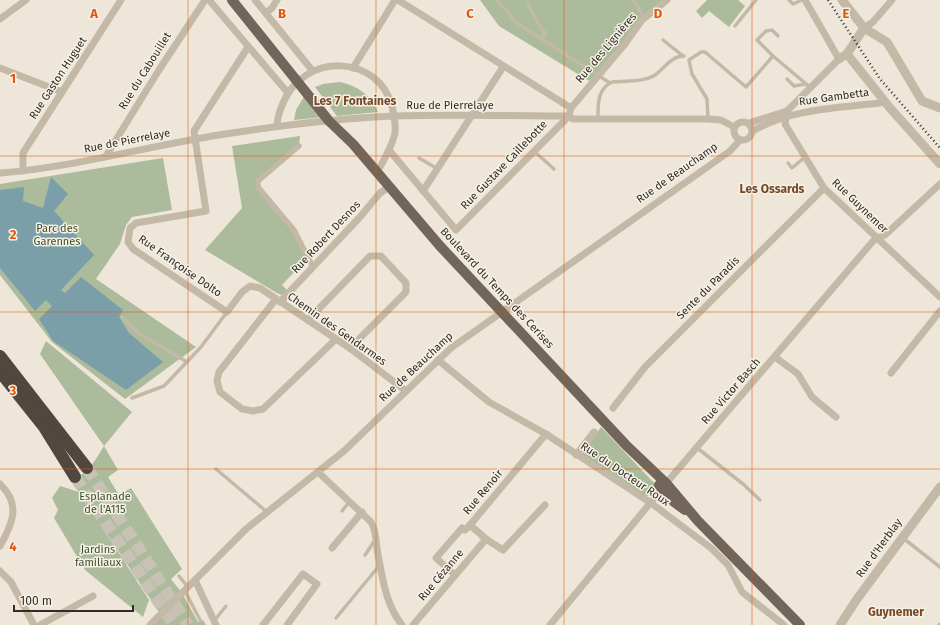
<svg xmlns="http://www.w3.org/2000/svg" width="940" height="625" font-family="'Fira Sans',sans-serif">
<rect width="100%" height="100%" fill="#eee7d9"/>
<!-- green -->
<g fill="#abbb9b">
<path d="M480,0h182l-71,82 -92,-56z"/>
<path d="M707,0h31l7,6 -16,21 -20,-16 -7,7 -6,-7z"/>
<path d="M340,82c18,4 31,13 38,30l-41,4 -22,-29 8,-3z"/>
<path d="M305,95l18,22 -29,3 2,-10z"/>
<path d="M300,136l-1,10 -41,35 1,6 37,47 12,23 -26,28 6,6 -2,6 -9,-4 -72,-43 37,-42 -10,-62z"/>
<path d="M163,158l9,52 -40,7 -6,8 -6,19 -24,35 100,68 -71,52 -73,-57 -52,-67v-91z"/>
<path d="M46,341l86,71 -28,34 14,24 -10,7 11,18 12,-7 51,81 -11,10 11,14 16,29 5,-2 3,5h-55l10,-10 -66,-99 54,84 -6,17 -58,-47 -31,-52 4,-8 -6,-12 8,-12 19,6 -8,-12c17,-6 24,-19 33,-34l-64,-92z"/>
<path d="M601,427l54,57 -2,10 -6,2 -7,-3 -59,-38z"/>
</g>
<!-- water -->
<path fill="#7b9fa8" d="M51,177l17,17 -14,17 40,44 -33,35 4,3 16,-16 42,33 -4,7 10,16 34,29 -37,28 -73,-49 -14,-22 13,-13 -6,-6 -11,11 -35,-43v-78l24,-3 -1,14 20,7z"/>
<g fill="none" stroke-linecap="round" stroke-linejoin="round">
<!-- motorway-tunnel -->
<g stroke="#c8c2b5" stroke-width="12" stroke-dasharray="12 6" stroke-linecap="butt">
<path d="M87,468l101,157"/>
<path d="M75,477l99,148"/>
</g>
<!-- service -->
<g stroke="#c4b9a7" stroke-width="3.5">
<path d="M497,0l20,23 93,60"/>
<path d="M633,0l11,17 -1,2"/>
<path d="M789,0l4,4 9,-4"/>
<path d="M528,4l14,26 4,3 -4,6"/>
<path d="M735,26l21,-26"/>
<path d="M663,40l20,16"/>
<path d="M773,56l-16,-16 9,-9 6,-1 6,6"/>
<path d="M787,79l7,7 12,-2"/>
<path d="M598,119c0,-14 -1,-30 14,-37 12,-1 33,0 43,-7 10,-7 16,-19 29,-19"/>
<path d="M708,119l-1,-20 -15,-25 -3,-14 12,-8h4l41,35 27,-31 38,32"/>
<path d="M534,151l20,18"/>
<path d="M419,158l19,11"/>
<path d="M788,163l4,5 13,-11"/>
<path d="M122,317l15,15 50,30"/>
<path d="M132,398l32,-12 37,-39 26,-35"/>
<path d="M696,447l47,37 17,16"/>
<path d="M216,469l51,43"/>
<path d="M342,511l8,-10"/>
<path d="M903,538l37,29"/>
<path d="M365,555l10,-15"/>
<path d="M179,576l9,11"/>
<path d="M185,591l15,29"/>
<path d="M336,618l43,-52"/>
<path d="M214,621l12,-15"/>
<path d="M939,625l1,-1"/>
</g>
<!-- pedestrian -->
<path stroke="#c4b9a7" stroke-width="5.5" d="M299,146l-41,35v6l36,43 19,37"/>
<!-- minor -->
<g stroke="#c4b9a7" stroke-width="7">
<path d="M209,0l79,93"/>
<path d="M255,0l57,70"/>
<path d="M398,0l173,108"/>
<path d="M266,13l6,-5 5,-8"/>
<path d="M0,19l26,-19"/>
<path d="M864,28l9,-6 19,-22"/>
<path d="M248,47l-54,84 12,80 -70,12 -6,5 -2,14 5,7 94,63 15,-20 8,-6 10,2 91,61 55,42"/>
<path d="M0,68l62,24"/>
<path d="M353,68l42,-68"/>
<path d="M787,111l-2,13 39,64 116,109"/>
<circle cx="743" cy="131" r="9"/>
<path d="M749,123l38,-12 52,-52 -34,-59"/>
<path d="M277,126c0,-7 3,-16 6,-23 21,-51 95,-49 109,3 2,9 4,19 3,27 -3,14 -11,27 -18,39"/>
<path d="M753,131c37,-22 84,-23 127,-28l4,-3"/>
<path d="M389,150l67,80 113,-114 2,-8 54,-64 17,-24 25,-20"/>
<path d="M106,156l53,-86 46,-70"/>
<path d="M23,171v-18l98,-153"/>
<path d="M0,173c78,-6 154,-29 232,-40 53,-8 107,-15 162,-17 58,-2 116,0 175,0l4,3h135l13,1 13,7"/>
<path d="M423,191l80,-124"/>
<path d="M276,299l-57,73 -2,9 3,11 22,17 11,2 10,-2 73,-70"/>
<path d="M280,302l80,-85 20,-24 9,-6"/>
<path d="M308,320l62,-64h11l25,27v9l-45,45 -10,12"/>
<path d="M775,357l23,17 14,23 24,20"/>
<path d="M438,360l51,42 57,32 105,69 60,45 17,17 14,27 42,33"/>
<path d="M891,373l49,-62"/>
<path d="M613,408l32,-41 179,-179"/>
<path d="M576,455l18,-23"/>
<path d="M318,472l53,50c5,8 5,18 6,27 5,26 8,55 25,76"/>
<path d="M0,484c21,20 13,39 0,62"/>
<path d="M486,539l17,11 42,-45"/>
<path d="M332,548l30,-36"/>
<path d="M0,571l11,11 23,43"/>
<path d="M455,575l-19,-17 26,-30 3,2 5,-5 76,-91"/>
<path d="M195,580l21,45"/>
<path d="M40,625l53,-29"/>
<path d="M150,625l96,-96 98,-78 107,-103 279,-197 10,-11"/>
<path d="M263,625l40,-51 14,10 -30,41"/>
<path d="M413,625l73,-86 -16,-14"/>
<path d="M550,625l124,-151 200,-234 11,-5 55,-51"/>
</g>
<!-- tertiary -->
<g stroke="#c4b9a7" stroke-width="9">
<path d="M842,0l22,28 23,14 35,59 18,7"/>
<path d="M847,54l43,54 50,56"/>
<path d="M839,59l8,-5 17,-26"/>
<path d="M840,625l17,-26 83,-112"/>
</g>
<!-- primary -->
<g stroke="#726559" stroke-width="10">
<path d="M232,0l97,121 24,23 87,102 186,199 40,38 32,38 102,104"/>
<path d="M659,485l15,17 11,8"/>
</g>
<!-- motorway -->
<g stroke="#52473e" stroke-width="12">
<path d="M0,356l87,112"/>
<path d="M0,372l44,55 31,50"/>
</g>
<!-- rail -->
<path stroke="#322c26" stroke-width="2.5" stroke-dasharray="1 3" stroke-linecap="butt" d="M828,0l52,79 60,69"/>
</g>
<!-- grid -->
<path fill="none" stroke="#df570d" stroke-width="1" stroke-opacity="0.55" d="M188,0v625M376,0v625M564,0v625M752,0v625M0,156h940M0,312h940M0,469h940"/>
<g text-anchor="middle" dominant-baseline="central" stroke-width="3" stroke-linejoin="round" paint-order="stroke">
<!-- street labels -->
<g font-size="11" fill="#322c26" stroke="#f6f1e5">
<text transform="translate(606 48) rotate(-50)">Rue des Lignières</text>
<text transform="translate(145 71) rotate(-58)">Rue du Cabouillet</text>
<text transform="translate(58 78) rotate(-57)">Rue Gaston Huguet</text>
<text transform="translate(834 97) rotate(-8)">Rue Gambetta</text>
<text x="450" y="105">Rue de Pierrelaye</text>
<text transform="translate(127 141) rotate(-11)">Rue de Pierrelaye</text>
<text transform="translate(504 165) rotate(-46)">Rue Gustave Caillebotte</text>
<text transform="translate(677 173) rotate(-35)">Rue de Beauchamp</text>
<text transform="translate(860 206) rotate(44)">Rue Guynemer</text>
<text transform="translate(326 237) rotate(-47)">Rue Robert Desnos</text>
<text transform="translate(180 266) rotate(35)">Rue Françoise Dolto</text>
<text transform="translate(497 288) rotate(47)">Boulevard du Temps des Cerises</text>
<text transform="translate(708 288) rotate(-45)">Sente du Paradis</text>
<text transform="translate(337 329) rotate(35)">Chemin des Gendarmes</text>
<text transform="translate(416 367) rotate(-43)">Rue de Beauchamp</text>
<text transform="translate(731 391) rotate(-49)">Rue Victor Basch</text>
<text transform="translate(625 474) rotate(34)">Rue du Docteur Roux</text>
<text transform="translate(483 492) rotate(-50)">Rue Renoir</text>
<text transform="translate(879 548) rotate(-54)">Rue d'Herblay</text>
<text transform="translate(441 575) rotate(-50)">Rue Cézanne</text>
</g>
<!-- park labels -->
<g font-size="11" fill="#3c4d2d" stroke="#f6f1e5">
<text x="57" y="228">Parc des<tspan x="57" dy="13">Garennes</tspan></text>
<text x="105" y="496">Esplanade<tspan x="105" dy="13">de l'A115</tspan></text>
<text x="98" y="549">Jardins<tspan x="98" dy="13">familiaux</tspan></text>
</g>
<!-- neighbourhood labels -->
<g font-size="12" font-weight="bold" fill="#784828" stroke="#f6f1e5">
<text x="355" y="101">Les 7 Fontaines</text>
<text x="772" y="189">Les Ossards</text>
<text x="896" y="612">Guynemer</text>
</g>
</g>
<g font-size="13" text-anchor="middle" font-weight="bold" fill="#df570d" stroke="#f6f1e5" stroke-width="3" stroke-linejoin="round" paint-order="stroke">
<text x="94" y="18">A</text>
<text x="282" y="18">B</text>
<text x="470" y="18">C</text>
<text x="658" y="18">D</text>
<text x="846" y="18">E</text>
<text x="13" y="83">1</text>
<text x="13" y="239">2</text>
<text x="13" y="395">3</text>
<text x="13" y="551">4</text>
</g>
<!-- scale -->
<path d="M14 605v6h119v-6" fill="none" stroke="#322c26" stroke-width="2"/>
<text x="20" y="605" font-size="12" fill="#322c26" stroke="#f6f1e5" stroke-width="3" paint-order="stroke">100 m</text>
</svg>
